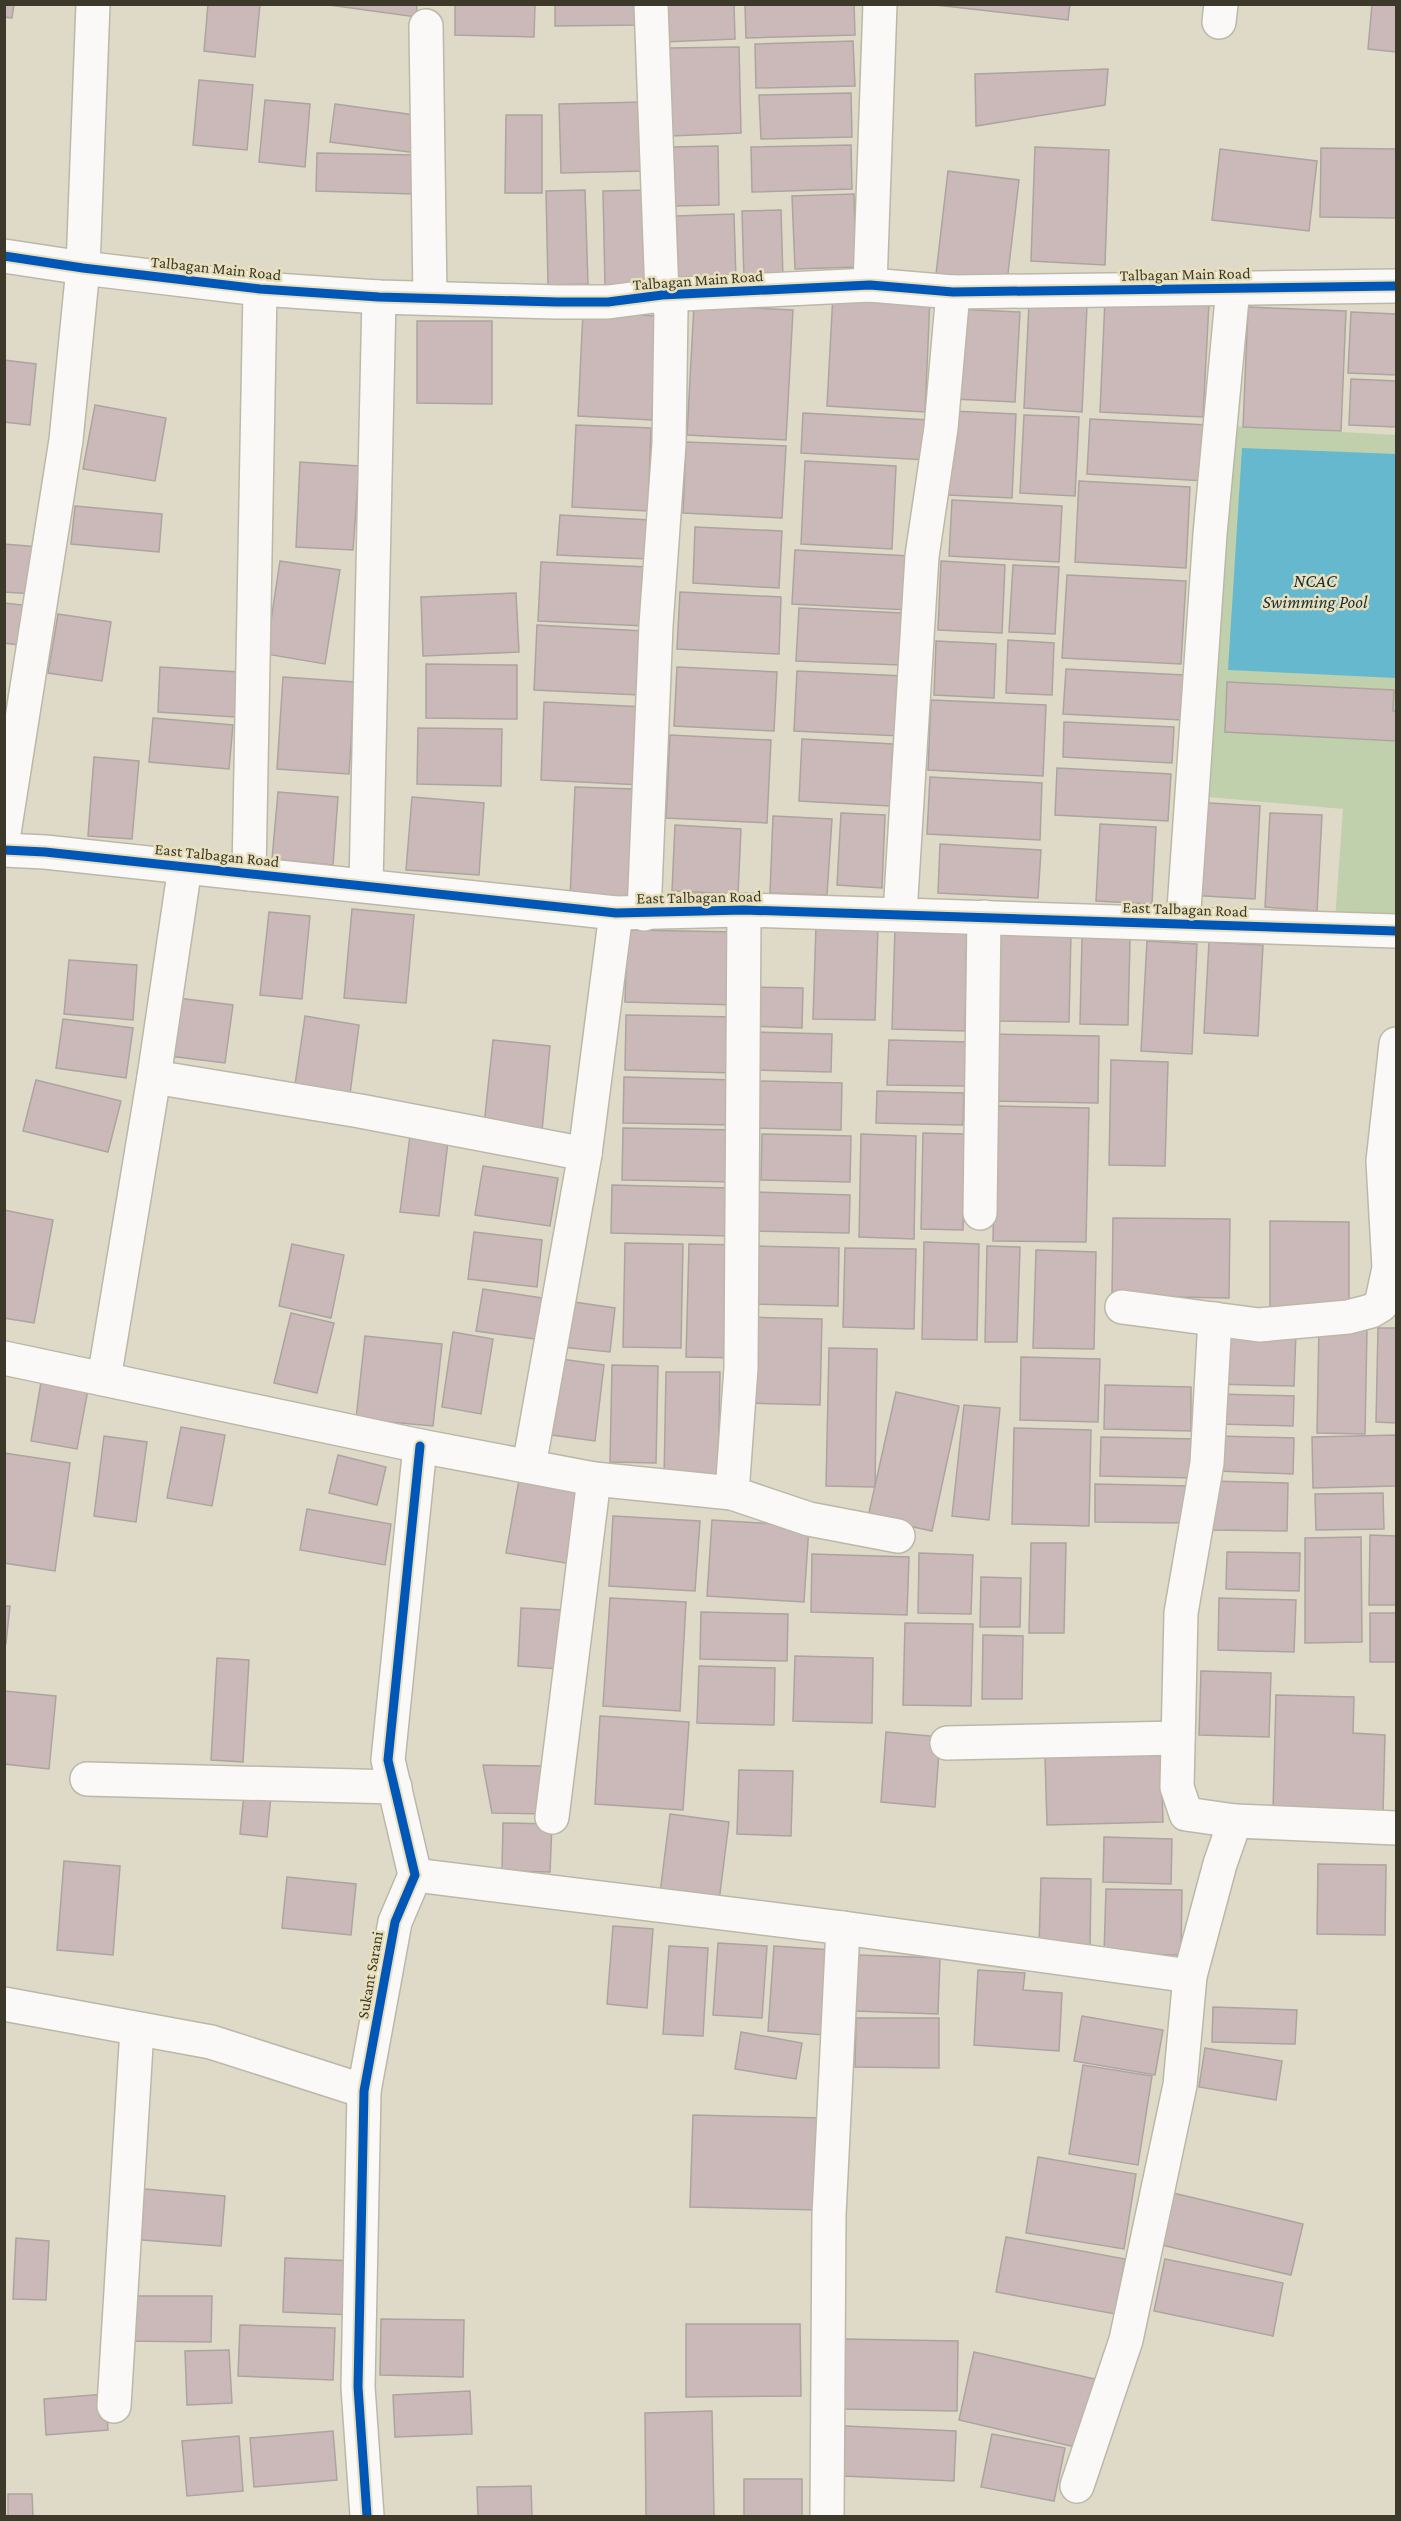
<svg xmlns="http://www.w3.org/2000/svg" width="1401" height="2521" font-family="'Crimson Pro',serif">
<rect width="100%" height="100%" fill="#dedac7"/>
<!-- green -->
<path fill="#c1d0ac" d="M1235,426l161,9v488l-61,-3 8,-111 -134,-12z"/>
<!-- water -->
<path fill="#66b8cf" d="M1242,448l154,6v224l-168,-8z"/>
<!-- building -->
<g fill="#cbb9b9" stroke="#aca49f" stroke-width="1.5">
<path d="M4,4h10l-2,14 -8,-1z"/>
<path d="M208,4h52l-5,53 -51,-6z"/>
<path d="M322,4h95l-1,13z"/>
<path d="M455,4h80l-1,33 -79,-2z"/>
<path d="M555,4h81l1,21 -82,1z"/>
<path d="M662,4h72l1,35 -72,3z"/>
<path d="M745,4h109l1,31 -109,3z"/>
<path d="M927,4h143l-2,16z"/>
<path d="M1372,4h24v48l-28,-3z"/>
<path d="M853,41l2,45 -99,2 -1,-44z"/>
<path d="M739,47l2,86 -69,3 -3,-88z"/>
<path d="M1108,69l-3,36 -129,21 -1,-52z"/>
<path d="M199,80l54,5 -6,65 -54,-5z"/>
<path d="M851,93l1,44 -91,2 -2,-44z"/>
<path d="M265,100l45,4 -5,63 -46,-5z"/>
<path d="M643,102l2,69 -84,2 -2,-69z"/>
<path d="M335,104l87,12 -5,37 -87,-11z"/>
<path d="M506,115h36v78h-37z"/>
<path d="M851,145l1,44 -100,3 -1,-45z"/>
<path d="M718,146l1,59 -45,1 -2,-59z"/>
<path d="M1035,147l74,3 -4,115 -74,-4z"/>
<path d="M1321,148l75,1v69l-76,-1z"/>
<path d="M1220,149l97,12 -8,70 -97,-11z"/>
<path d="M317,153l97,2 -1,39 -97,-3z"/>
<path d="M948,171l71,9 -12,102 -71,-8z"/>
<path d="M585,190l3,94 -40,1 -2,-94z"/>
<path d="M651,190l3,95 -49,2 -2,-96z"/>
<path d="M854,194l2,73 -61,2 -3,-73z"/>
<path d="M781,210l2,69h-39l-2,-68z"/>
<path d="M734,214l2,66 -58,1 -2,-65z"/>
<path d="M833,294l97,5 -5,113 -98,-6z"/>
<path d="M1105,299l104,4 -6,114 -103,-5z"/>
<path d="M1029,303l58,3 -5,106 -58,-4z"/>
<path d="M694,305l99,5 -7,130 -99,-5z"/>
<path d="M1248,307l98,4 -5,120 -98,-4z"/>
<path d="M958,309l62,3 -5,90 -61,-3z"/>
<path d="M583,312l74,4 -5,104 -74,-4z"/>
<path d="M1351,312l45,2v61l-48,-2z"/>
<path d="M417,321h75v83l-75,-1z"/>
<path d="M4,360l32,4 -6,61 -26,-3z"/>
<path d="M1351,379l45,2v46l-47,-2z"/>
<path d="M95,405l71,13 -11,63 -72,-12z"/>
<path d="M952,411l64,3 -4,84 -64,-3z"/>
<path d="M803,413l127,7 -2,40 -127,-7z"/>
<path d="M1024,415l55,2 -4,79 -55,-3z"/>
<path d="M1090,419l118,6 -3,56 -118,-7z"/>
<path d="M576,425l75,3 -3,83 -76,-4z"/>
<path d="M686,442l100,4 -4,72 -99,-5z"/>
<path d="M805,461l91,5 -4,83 -91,-5z"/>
<path d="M300,462l59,4 -6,84 -57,-3z"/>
<path d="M1079,481l111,6 -4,81 -111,-6z"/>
<path d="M952,500l110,6 -3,56 -110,-6z"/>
<path d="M75,506l87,8 -3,38 -88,-8z"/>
<path d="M560,515l90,5 -2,39 -91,-4z"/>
<path d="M695,527l87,4 -3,57 -86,-5z"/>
<path d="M4,544l35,3 -4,47 -31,-2z"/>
<path d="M795,550l115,6 -2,54 -116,-6z"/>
<path d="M280,561l60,9 -15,94 -59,-10z"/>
<path d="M941,561l64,4 -3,68 -64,-3z"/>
<path d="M541,562l106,5 -2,59 -107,-5z"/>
<path d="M1013,565l46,2 -4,67 -46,-2z"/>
<path d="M1067,575l119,6 -5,83 -119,-6z"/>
<path d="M680,592l101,5 -2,57 -102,-5z"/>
<path d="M516,593l3,59 -96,4 -2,-59z"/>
<path d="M4,603l27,3 -5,40 -22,-3z"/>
<path d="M799,608l103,5 -2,52 -104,-4z"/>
<path d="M58,614l53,8 -9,59 -54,-8z"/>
<path d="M537,625l106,6 -4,64 -105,-5z"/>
<path d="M1008,640l46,3 -2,52 -46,-2z"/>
<path d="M936,641l60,3 -2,54 -60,-3z"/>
<path d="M426,664l91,1v54l-91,-1z"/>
<path d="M160,667l79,5 -4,45 -77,-5z"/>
<path d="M677,667l100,5 -3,59 -100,-5z"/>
<path d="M1066,669l118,6 -2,45 -119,-6z"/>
<path d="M797,671l107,5 -3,60 -107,-5z"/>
<path d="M283,677l72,5 -6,92 -72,-5z"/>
<path d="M1227,682l167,8 -1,21h3v30l-171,-9z"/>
<path d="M931,700l115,5 -3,71 -115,-6z"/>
<path d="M544,702l101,5 -3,78 -101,-5z"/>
<path d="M153,718l80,7 -4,44 -80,-7z"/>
<path d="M1064,722l110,5 -2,36 -109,-6z"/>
<path d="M418,728l84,1 -1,57 -84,-2z"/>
<path d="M670,735l101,5 -4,83 -101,-5z"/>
<path d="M802,739l91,5 -3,62 -91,-5z"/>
<path d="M94,757l45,4 -7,78 -44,-3z"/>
<path d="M1057,768l114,6 -3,47 -113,-6z"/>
<path d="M930,777l112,6 -2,57 -113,-6z"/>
<path d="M575,787l59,2 -5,112 -59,-3z"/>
<path d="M278,792l60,5 -5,68 -61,-6z"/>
<path d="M412,797l72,6 -5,72 -73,-5z"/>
<path d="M1193,802l67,4 -5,93 -66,-4z"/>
<path d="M841,813l44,2 -3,73 -45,-3z"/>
<path d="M1270,813l52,2 -5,96 -52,-4z"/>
<path d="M773,816l59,3 -5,76 -57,-2z"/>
<path d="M1100,824l56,3 -4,77 -56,-3z"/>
<path d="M675,825l66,4 -3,65 -66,-3z"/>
<path d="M940,844l101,6 -3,48 -100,-5z"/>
<path d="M352,909l62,6 -8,88 -62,-5z"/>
<path d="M269,912l41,4 -8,83 -42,-4z"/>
<path d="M816,925l62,2 -3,93 -62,-1z"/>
<path d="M895,927l72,2 -2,102 -73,-2z"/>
<path d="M627,930l111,2 -2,73 -111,-3z"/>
<path d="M1000,930l71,2 -2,90 -71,-1z"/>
<path d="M1082,938l48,1 -2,86 -48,-1z"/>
<path d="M1147,941l50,3 -5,110 -51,-3z"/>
<path d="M1209,942l54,3 -5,91 -54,-3z"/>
<path d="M69,960l68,5 -4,55 -69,-6z"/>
<path d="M749,987l54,1 -1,40 -54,-2z"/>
<path d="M178,998l55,7 -8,58 -56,-7z"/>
<path d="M626,1015l109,2 -1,56 -109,-3z"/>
<path d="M305,1016l54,9 -9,69 -55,-9z"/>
<path d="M63,1019l70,9 -7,50 -70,-10z"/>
<path d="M757,1032l75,2 -1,38 -75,-2z"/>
<path d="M987,1034l112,2 -1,67 -112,-2z"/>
<path d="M493,1040l57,6 -8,85 -58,-6z"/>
<path d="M889,1040l78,2 -1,44 -79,-1z"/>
<path d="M1111,1060l57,2 -3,104 -56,-1z"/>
<path d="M624,1077l111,3 -1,45 -111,-2z"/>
<path d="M36,1080l85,21 -13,51 -85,-21z"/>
<path d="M757,1081l85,2 -1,47 -85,-2z"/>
<path d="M877,1091l87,2 -1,32 -87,-2z"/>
<path d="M996,1106l93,2 -3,134 -93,-1z"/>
<path d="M411,1128l38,5 -10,83 -39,-4z"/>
<path d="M623,1128l115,2 -2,52 -114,-2z"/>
<path d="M923,1133l42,1 -2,96 -42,-1z"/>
<path d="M762,1134l89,2 -1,46 -89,-2z"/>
<path d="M861,1134l55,2 -2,103 -55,-2z"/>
<path d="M483,1166l75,12 -8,48 -75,-11z"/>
<path d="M612,1185l118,3 -1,48 -118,-3z"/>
<path d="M754,1192l96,3 -1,38 -96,-2z"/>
<path d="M4,1210l49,10 -19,103 -30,-5z"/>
<path d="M1113,1218l117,1 -1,79 -117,-2z"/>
<path d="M1270,1221l79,1v93l-79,-1z"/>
<path d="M474,1232l68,8 -5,47 -69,-8z"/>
<path d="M924,1242l55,2 -2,96 -55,-1z"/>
<path d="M625,1243l58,1 -2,104 -58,-1z"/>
<path d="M292,1244l52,11 -13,63 -52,-12z"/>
<path d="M689,1244l50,1 -3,113 -50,-1z"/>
<path d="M756,1246l83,2 -1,58 -84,-2z"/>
<path d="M987,1246l33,1 -3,95h-32z"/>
<path d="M845,1248l71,1 -2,80 -71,-2z"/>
<path d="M1036,1250l60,2 -2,97 -61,-1z"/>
<path d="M483,1289l65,10 -6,41 -66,-9z"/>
<path d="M567,1301l48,7 -5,44 -48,-5z"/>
<path d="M291,1313l43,10 -17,70 -43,-10z"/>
<path d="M747,1317l75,2 -2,86 -75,-2z"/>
<path d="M1319,1327l48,2 -2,105 -48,-1z"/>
<path d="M1378,1328h18v95l-20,-1z"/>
<path d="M1216,1330l80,2 -2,54 -79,-2z"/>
<path d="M453,1332l40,7 -12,75 -39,-7z"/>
<path d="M365,1336l77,8 -9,82 -77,-7z"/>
<path d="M829,1348l48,1 -2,138 -49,-1z"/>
<path d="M1021,1357l79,2 -2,63 -78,-2z"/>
<path d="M561,1359l43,6 -9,76 -43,-6z"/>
<path d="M612,1365l46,1 -2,97 -46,-1z"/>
<path d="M666,1372h54l-2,109 -54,-1z"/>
<path d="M42,1376l47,8 -12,65 -46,-8z"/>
<path d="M1105,1385l86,2v44l-87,-2z"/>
<path d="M896,1392l63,14 -27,125 -64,-14z"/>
<path d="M1221,1394l73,2 -1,30 -72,-2z"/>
<path d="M964,1405l36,3 -11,112 -37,-4z"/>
<path d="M181,1427l44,8 -13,71 -45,-8z"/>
<path d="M1014,1428l77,2 -2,96 -77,-2z"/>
<path d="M1396,1435v51l-83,2 -1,-51z"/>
<path d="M104,1436l43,6 -11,80 -42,-6z"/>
<path d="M1218,1436l76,2 -1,36 -75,-3z"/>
<path d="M1101,1437l94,2 -1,39 -94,-2z"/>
<path d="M4,1453l66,10 -15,108 -51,-8z"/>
<path d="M338,1455l48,12 -9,38 -48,-12z"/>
<path d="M520,1474l65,11 -14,79 -65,-11z"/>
<path d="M1208,1481l80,2 -1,48 -80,-1z"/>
<path d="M1095,1484l95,2 -1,37 -94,-1z"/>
<path d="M1383,1493l1,36 -68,1 -1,-36z"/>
<path d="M307,1509l84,15 -6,41 -85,-15z"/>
<path d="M613,1516l87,5 -5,70 -86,-5z"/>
<path d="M712,1520l97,6 -5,76 -97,-6z"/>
<path d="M1370,1535l26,1v69h-27z"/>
<path d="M1361,1537l1,105 -57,1v-105z"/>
<path d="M1031,1543h35l-2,90h-35z"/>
<path d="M1227,1552l73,1 -1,38 -73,-2z"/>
<path d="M919,1553l54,2 -2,59 -53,-1z"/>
<path d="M812,1554l97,3 -2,58 -96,-3z"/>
<path d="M981,1577l40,1 -1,49h-40z"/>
<path d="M610,1598l76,4 -6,109 -77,-5z"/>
<path d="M1219,1598l77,2 -2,52 -76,-2z"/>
<path d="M4,1606h6l-4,37 -2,-1z"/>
<path d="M521,1608l43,2 -4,59 -42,-3z"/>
<path d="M701,1612l87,2 -1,47 -87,-2z"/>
<rect x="1370" y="1613" width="26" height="49"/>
<path d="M905,1623l68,1 -2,82 -68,-1z"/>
<path d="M983,1635l40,1 -1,63h-40z"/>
<path d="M795,1656l78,2 -1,65 -79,-2z"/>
<path d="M217,1658l32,2 -6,102 -32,-2z"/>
<path d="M699,1666l76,2 -1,57 -77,-2z"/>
<path d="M1201,1671l70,2 -2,64 -70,-2z"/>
<path d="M4,1691l52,5 -7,73 -45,-5z"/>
<path d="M1276,1695l78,2 -1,36 32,2 -2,79 -110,-3z"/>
<path d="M600,1716l89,6 -6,88 -88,-6z"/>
<path d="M886,1732l54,5 -5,70 -54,-5z"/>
<path d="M1161,1752l2,70 -116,3 -2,-69z"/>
<path d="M483,1765l64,1 -1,48 -54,-1z"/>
<path d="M739,1770l54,1 -2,65 -54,-2z"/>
<path d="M244,1793l27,3 -4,41 -27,-3z"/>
<path d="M670,1814l59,8 -10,79 -59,-8z"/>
<path d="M503,1823l49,1 -2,48 -48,-1z"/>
<path d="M1104,1837l68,2 -1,45 -68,-2z"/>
<path d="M64,1861l56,5 -7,89 -56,-5z"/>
<path d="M1318,1864l68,1 -1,70 -68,-1z"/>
<path d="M287,1877l69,7 -5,51 -69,-7z"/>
<path d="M1041,1878l50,1 -1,69 -51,-1z"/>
<path d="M1106,1889l76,1 -1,65 -77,-1z"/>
<path d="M613,1926l40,3 -6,79 -40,-4z"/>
<path d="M718,1943l49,3 -5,72 -49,-3z"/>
<path d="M669,1946l39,2 -5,88 -40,-2z"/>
<path d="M774,1946l58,4 -6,85 -58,-4z"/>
<path d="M858,1955l82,3 -2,56 -83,-3z"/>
<path d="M978,1970l47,3 -2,17 39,3 -3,58 -85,-6z"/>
<path d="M1213,2007l84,3 -2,34 -83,-2z"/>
<path d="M1082,2016l81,14 -8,45 -81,-14z"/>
<path d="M856,2018h83v50l-84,-1z"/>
<path d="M741,2032l61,11 -6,36 -61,-10z"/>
<path d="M1205,2048l77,13 -6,39 -77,-13z"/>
<path d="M1083,2065l69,11 -14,89 -69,-11z"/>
<path d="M693,2115l129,3 -2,92 -130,-3z"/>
<path d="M1038,2157l98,17 -12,75 -98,-16z"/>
<path d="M133,2188l92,8 -4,50 -92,-7z"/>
<path d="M1169,2192l134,32 -12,51 -134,-31z"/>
<path d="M1006,2237l119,22 -10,55 -119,-22z"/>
<path d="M16,2238l33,3 -3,59 -33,-1z"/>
<path d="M285,2258l71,3 -2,54 -71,-3z"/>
<path d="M1165,2259l118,24 -10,53 -119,-25z"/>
<path d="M123,2296h89l-1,46 -88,-1z"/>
<path d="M381,2319l83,1 -1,57 -83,-2z"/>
<path d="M686,2324h114l1,72 -115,1z"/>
<path d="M240,2325l95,3 -2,52 -95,-4z"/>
<path d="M845,2339l113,2 -1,70 -113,-2z"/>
<path d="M229,2350l3,53 -45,2 -2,-54z"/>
<path d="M974,2352l121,27 -15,69 -121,-28z"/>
<path d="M470,2391l2,43 -77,3 -2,-42z"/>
<path d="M105,2394l3,36 -62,5 -2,-36z"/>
<path d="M712,2411l2,105h-68l-1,-103z"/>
<path d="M845,2426l111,5 -2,50 -111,-5z"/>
<path d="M333,2431l4,49 -83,7 -4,-49z"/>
<path d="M992,2434l73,14 -11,53 -73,-14z"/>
<path d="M239,2436l4,55 -56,5 -5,-55z"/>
<rect x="744" y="2479" width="58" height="37"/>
<path d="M531,2486l1,30h-54l-1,-29z"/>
<path d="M8,2494h24l1,22h-25z"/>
</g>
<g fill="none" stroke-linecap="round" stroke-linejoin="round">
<!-- minor casing -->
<g stroke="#bbb8a8" stroke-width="36">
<g id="minor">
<path d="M1219,22l2,-18"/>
<path d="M426,26l4,272"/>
<path d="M4,256l79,12 177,21 119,8 178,5h51l54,-7 208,-10 83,7 443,-6"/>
<path d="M870,285l10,-281"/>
<path d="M4,833l62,-393 17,-172 10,-264"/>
<path d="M4,850l41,2 571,61 128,-3 652,21"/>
<path d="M249,874l11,-585"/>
<path d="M366,886l13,-589"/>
<path d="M644,914l12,-289 13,-181 2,-135 -9,-14 -11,-291"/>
<path d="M900,914l22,-358 19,-128 12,-136"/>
<path d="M1183,924l27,-390 23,-246"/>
<path d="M154,1077l206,34 225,43"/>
<path d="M980,1213l4,-296"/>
<path d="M1122,1307l137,18 89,-8 23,-6 10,-6 8,-37 -6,-107 13,-117"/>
<path d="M1215,1319l-8,144 -26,150 -4,174 9,27 49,7"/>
<path d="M4,1358l416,88 174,33 138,14 77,26 89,17"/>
<path d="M104,1379l50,-302 31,-210"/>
<path d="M529,1466l56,-312 31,-241"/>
<path d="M732,1493l9,-125 3,-458"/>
<path d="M947,1743l231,-5"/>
<path d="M87,1779l308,8"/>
<path d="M552,1817l42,-338"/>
<path d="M415,1875l428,53 347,48"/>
<path d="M4,2004l207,38 153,49"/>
<path d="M114,2406l23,-377"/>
<path d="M1077,2486l49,-146 54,-255 10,-109 30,-112 15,-43 161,7"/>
<path d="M367,2516l-9,-129 6,-296 31,-169 20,-47 -27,-115 32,-314"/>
<path d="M827,2516l2,-301 14,-287"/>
</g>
</g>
<!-- minor -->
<use href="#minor" stroke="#faf9f7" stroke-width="33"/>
<!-- cycleway casing -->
<g stroke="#e8e0bd" stroke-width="13">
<g id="cycleway">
<path d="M4,256l79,12 177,21 119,8 178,5h51l54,-7 208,-10 83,7 443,-6"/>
<path d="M4,850l41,2 571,61 128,-3 652,21"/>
<path d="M367,2516l-9,-129 6,-296 31,-169 20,-47 -27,-115 32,-314"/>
</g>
</g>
<!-- cycleway -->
<use href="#cycleway" stroke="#0057b8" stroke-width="9"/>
</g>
<g text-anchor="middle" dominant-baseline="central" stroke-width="5" stroke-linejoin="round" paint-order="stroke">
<!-- street labels -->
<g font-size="16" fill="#3c392b" stroke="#e8e0bd">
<text transform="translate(216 268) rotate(6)">Talbagan Main Road</text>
<text transform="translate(1185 274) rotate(-1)">Talbagan Main Road</text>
<text transform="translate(698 280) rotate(-4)">Talbagan Main Road</text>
<text transform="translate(217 855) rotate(6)">East Talbagan Road</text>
<text transform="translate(699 897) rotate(-1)">East Talbagan Road</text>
<text transform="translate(1185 909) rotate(2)">East Talbagan Road</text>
<text transform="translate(370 1975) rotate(-80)">Sukant Sarani</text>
</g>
<!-- water labels -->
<g font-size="18" font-style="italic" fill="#1b2f37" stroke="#e8e0bd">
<text x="1315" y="581">NCAC<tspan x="1315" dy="21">Swimming Pool</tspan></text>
</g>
</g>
<!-- border -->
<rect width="1401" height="2521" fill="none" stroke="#3c392b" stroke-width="12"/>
</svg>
